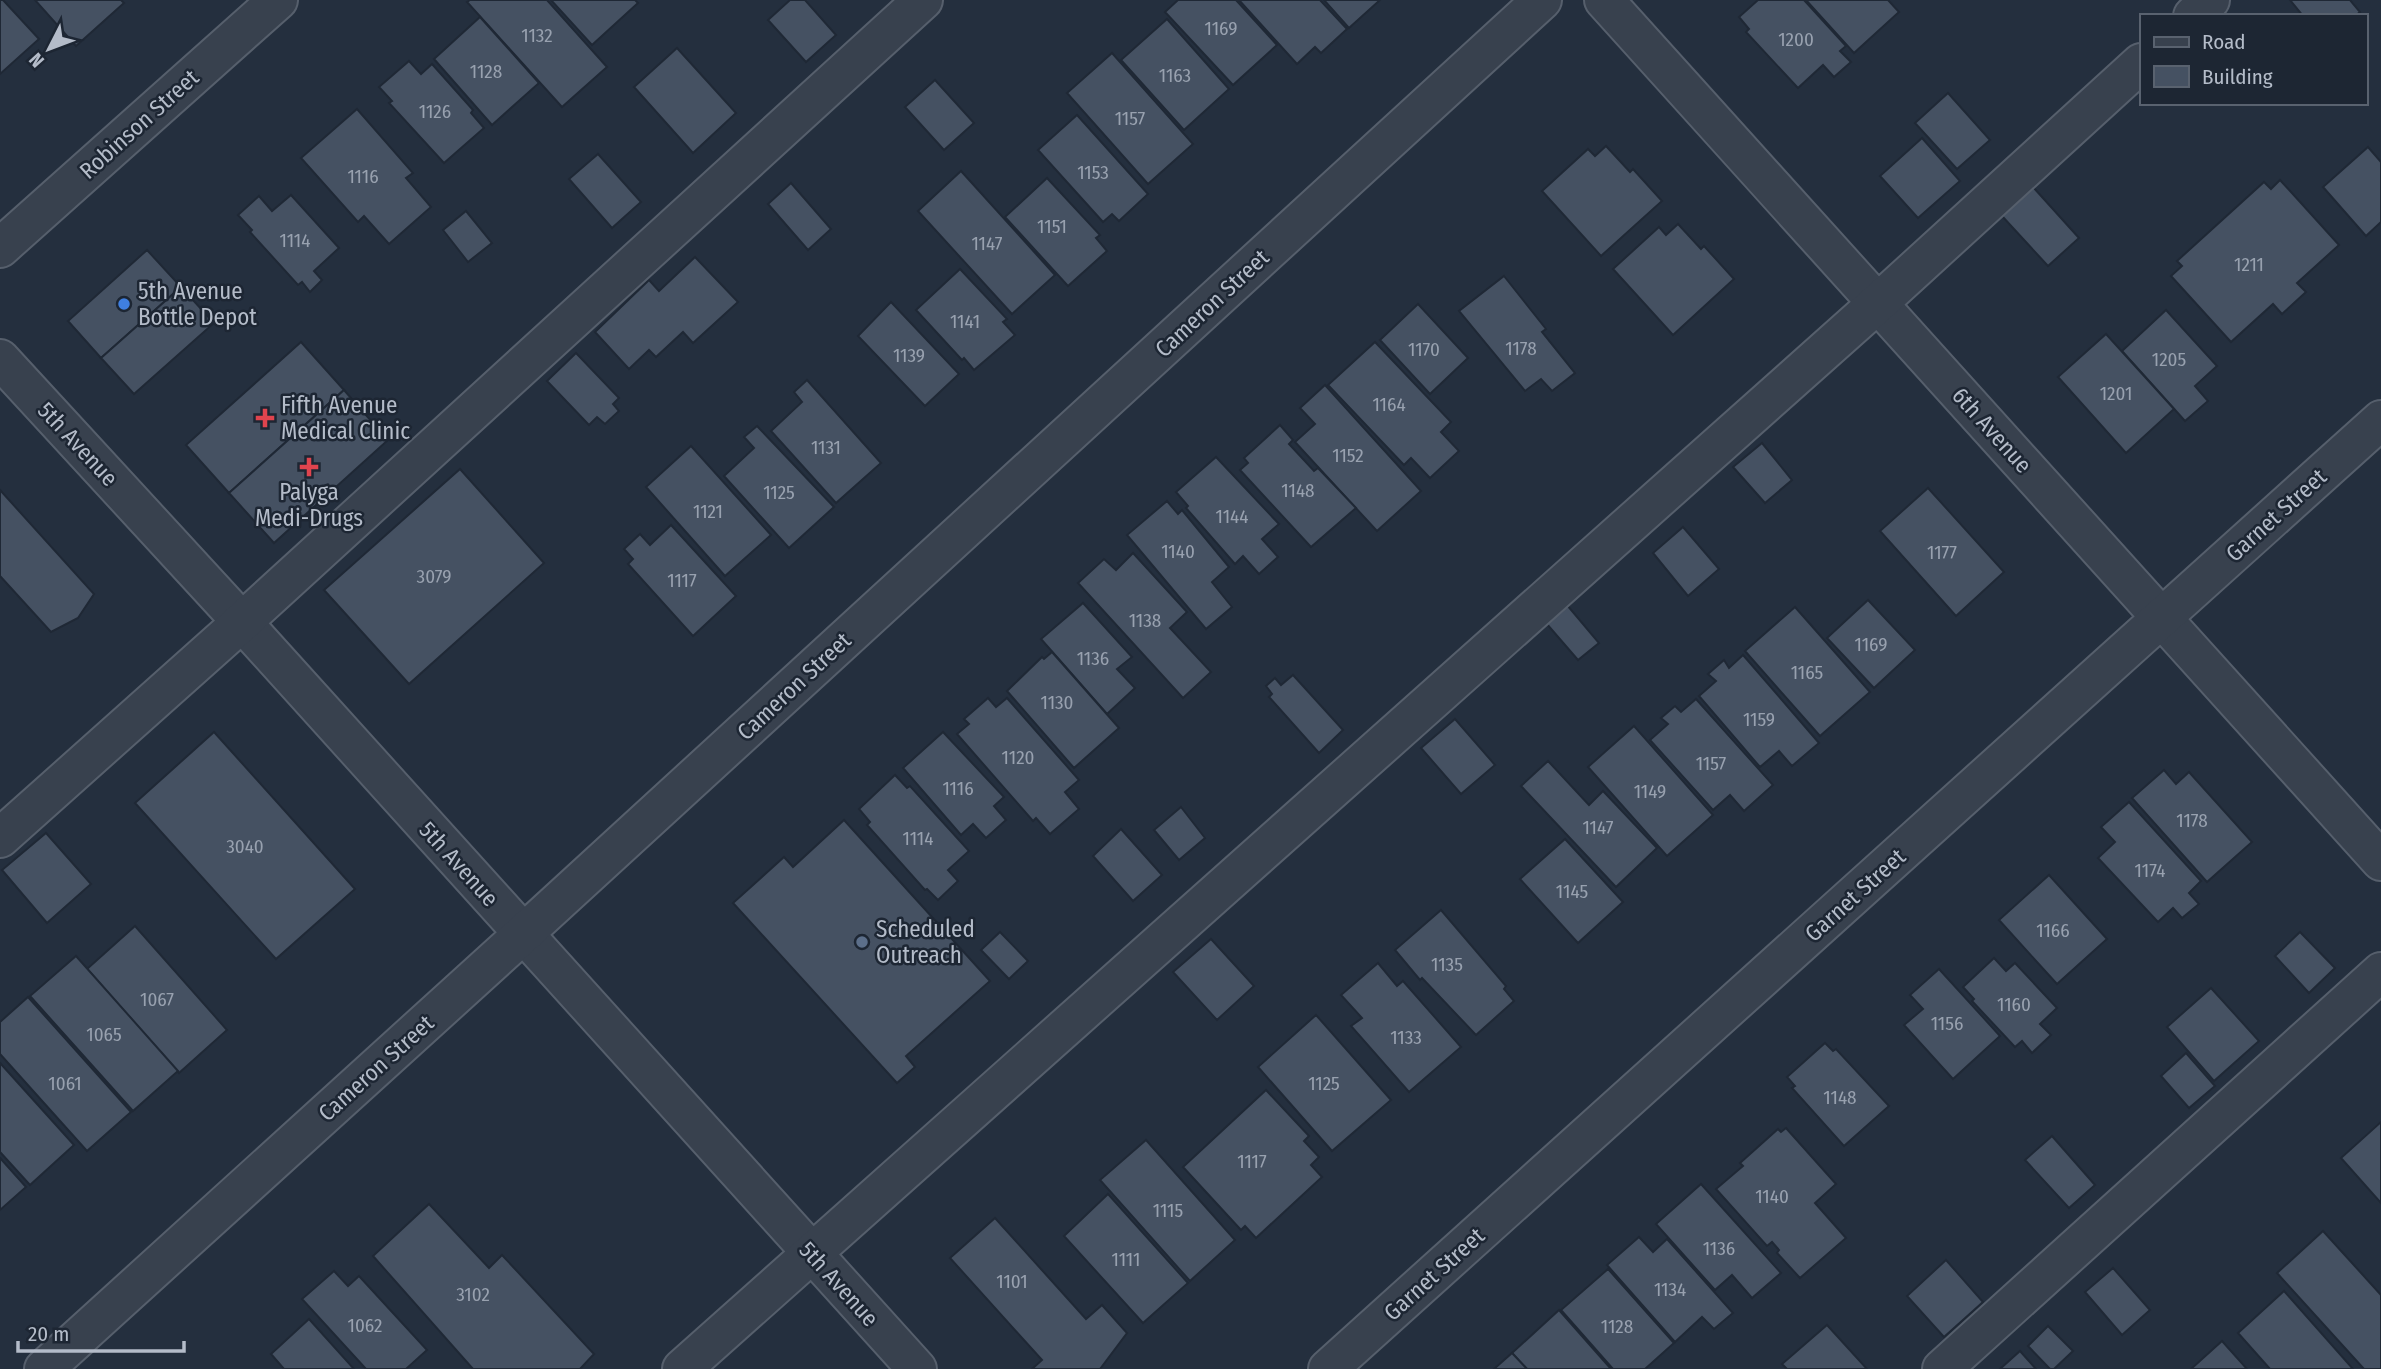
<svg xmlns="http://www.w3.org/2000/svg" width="2381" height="1369" font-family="'Fira Sans Condensed',sans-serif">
<rect width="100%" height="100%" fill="#242f3e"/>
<!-- building -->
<g fill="#455162" stroke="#1f2835" stroke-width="2">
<path d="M0,0h3l36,39 -39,35z"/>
<path d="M35,0h86l3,3 -48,43z"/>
<path d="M470,0h77l60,67 -45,40 -95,-105z"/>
<path d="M551,0h84l3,3 -46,42z"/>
<path d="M790,0h15l31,35 -30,27 -38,-42z"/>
<path d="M1178,0h58l41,45 -44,40 -68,-73z"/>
<path d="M1239,0h81l27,29 -26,24 -6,-6 -18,17z"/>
<path d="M1324,0h56l-31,28z"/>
<path d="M1758,0h46l42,46 -6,5 11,11 -17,15 -11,-12 -25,23 -52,-56 3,-3 -10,-12z"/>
<path d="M1806,0h82l11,12 -45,41z"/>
<path d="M2290,0h60l10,12 -5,4h-52z"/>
<path d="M480,17l59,66 -47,42 -58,-66z"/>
<path d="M1167,19l62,70 -45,41 -63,-70z"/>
<path d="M677,48l59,65 -43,40 -59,-66z"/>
<path d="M1112,53l81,91 -45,40 -81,-91z"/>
<path d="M409,61l12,13 11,-10 41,46 -2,3 13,15 -40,35 -55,-60 3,-2 -13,-14z"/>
<path d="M935,80l39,43 -30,27 -39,-43z"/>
<path d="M1948,93l42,47 -33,29 -42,-46z"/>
<path d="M357,109l56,64 -7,5 25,29 -42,37 -25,-28 -6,6 -57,-64z"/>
<path d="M1077,115l71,79 -29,27 -7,-7 -9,8 -65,-72z"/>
<path d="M1922,138l38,43 -42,37 -38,-42z"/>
<path d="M1606,146l24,26 3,-3 29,32 -61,55 -59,-65 46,-42 7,7z"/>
<path d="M2368,147l13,15v60l-15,14 -43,-49z"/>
<path d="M598,154l43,48 -29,26 -43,-49z"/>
<path d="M961,171l94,104 -43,39 -94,-103z"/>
<path d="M1047,178l53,57 -4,3 11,13 -39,35 -63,-69z"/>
<path d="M2280,180l59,65 -42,38 9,9 -24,22 -9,-10 -42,38 -60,-66 11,-10 -5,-5 87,-79 7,7z"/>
<path d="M791,183l40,46 -23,21 -40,-46z"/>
<path d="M2033,187l46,51 -31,28 -46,-50z"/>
<path d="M291,195l48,53 -25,23 8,9 -12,12 -8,-10 -4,3 -48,-53 2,-2 -14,-15 21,-19 13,15z"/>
<path d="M466,211l26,32 -24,19 -25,-32z"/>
<path d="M1678,224l23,25 3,-3 30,33 -61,56 -60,-66 46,-42 7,8z"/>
<path d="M147,250l34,37 -80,71 -33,-37z"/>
<path d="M695,257l43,45 -45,41 -10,-11 -27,25 -7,-7 -20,19 -34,-37 54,-52 10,11z"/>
<path d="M960,269l47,50 -4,3 12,13 -41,35 -10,-12 -2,2 -46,-50z"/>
<path d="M1504,276l42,53 -4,3 33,41 -23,18 -11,-12 -16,12 -66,-80z"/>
<path d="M181,287l33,36 -80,71 -33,-36z"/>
<path d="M891,302l68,72 -34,32 -67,-70z"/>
<path d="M1418,304l50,54 -38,36 -50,-54z"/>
<path d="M2166,310l51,56 -22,20 13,15 -23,20 -63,-70z"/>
<path d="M2106,334l68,75 -48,44 -68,-76z"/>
<path d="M301,342l43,48 -115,103 -43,-48z"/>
<path d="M1375,342l76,80 -10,10 18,19 -29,27 -19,-20 -7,7 -76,-80z"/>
<path d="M576,353l43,45 -6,6 6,7 -14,13 -8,-7 -8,8 -42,-44z"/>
<path d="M807,380l74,83 -45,40 -65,-72 31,-29 -8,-10z"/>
<path d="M1325,385l96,106 -44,40 -82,-89 20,-18 -15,-16z"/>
<path d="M344,390l44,50 -114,103 -45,-50z"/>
<path d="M1280,425l13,15 -4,4 25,27 4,-3 38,40 -45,39 -71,-77 8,-7 -4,-5z"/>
<path d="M757,426l77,81 -45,41 -65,-72 30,-28 -10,-11z"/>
<path d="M1762,443l30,37 -27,23 -32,-36z"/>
<path d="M691,446l80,89 -46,41 -79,-89z"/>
<path d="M1216,457l63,67 -17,15 16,18 -19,17 -16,-18 -8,8 -49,-56 2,-2 -12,-14z"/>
<path d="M460,469l84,94 -135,121 -85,-94z"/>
<path d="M1928,488l76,84 -48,44 -76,-85z"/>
<path d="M0,490l94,104 -16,24 -27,14 -51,-56z"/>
<path d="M1167,501l11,13 4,-4 47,57 -17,15 20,25 -26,22 -79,-94z"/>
<path d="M671,525l65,71 -43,40 -65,-72 5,-5 -9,-10 16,-15 10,11z"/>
<path d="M1683,527l36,42 -31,27 -35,-43z"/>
<path d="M1133,553l54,59 -17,16 41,44 -28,26 -105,-115 26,-24 12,11z"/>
<path d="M1868,600l47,50 -41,38 -47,-50z"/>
<path d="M1083,603l49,54 -15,12 18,19 -28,26 -66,-75z"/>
<path d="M1567,605l32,38 -21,17 -32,-37z"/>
<path d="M1795,607l75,85 -50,44 -75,-85z"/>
<path d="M1052,652l67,76 -45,40 -67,-77 35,-34 2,2z"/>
<path d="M1743,655l76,88 -27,23 -13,-15 -19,16 -61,-71 17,-15 -8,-7 16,-14 5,8z"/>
<path d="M1293,675l50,55 -24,23 -50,-56 3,-3 -6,-8 9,-8 6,7z"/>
<path d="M988,698l8,9 11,-9 72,82 -14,12 14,17 -29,25 -14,-16 -3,3 -76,-87 12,-10 -5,-5z"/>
<path d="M1696,699l77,86 -29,26 -14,-16 -17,15 -63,-70 18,-16 -7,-6 14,-12 6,6z"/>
<path d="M1455,719l40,46 -34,29 -40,-46z"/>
<path d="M1634,726l79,89 -46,41 -79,-89z"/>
<path d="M214,732l141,157 -79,70 -141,-156z"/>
<path d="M943,732l61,65 -10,9 12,14 -20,18 -13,-14 -12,11 -58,-67z"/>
<path d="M1548,761l41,44 14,-14 54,57 -41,39 -95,-101z"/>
<path d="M2164,770l12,14 13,-12 63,70 -45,40 -75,-84z"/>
<path d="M895,775l12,13 3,-2 59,65 -21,19 10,11 -20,19 -11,-11 -2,1 -58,-65 3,-3 -11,-13z"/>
<path d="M2129,802l72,79 -12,12 10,11 -17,14 -9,-10 -15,14 -60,-64 17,-16 -14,-15z"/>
<path d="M1181,807l24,31 -26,22 -25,-30z"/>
<path d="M844,820l146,161 -84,75 9,11 -18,16 -164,-180 51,-46 9,10z"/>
<path d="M1121,829l41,46 -29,26 -40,-45z"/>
<path d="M46,833l45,51 -44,39 -45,-53z"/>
<path d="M1565,839l58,63 -45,41 -58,-64z"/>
<path d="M2049,875l58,64 -50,45 -58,-64z"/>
<path d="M1441,910l65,76 -2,3 10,12 -38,34 -54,-57 -2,2 -25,-30z"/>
<path d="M135,926l92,104 -48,43 -92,-104z"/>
<path d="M1000,932l28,29 -19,18 -28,-29z"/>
<path d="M2300,932l35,36 -26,25 -34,-37z"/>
<path d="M1211,939l43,47 -37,34 -44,-48z"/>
<path d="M76,956l102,115 -45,40 -103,-115z"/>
<path d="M1994,958l12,13 9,-8 42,45 -17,16 11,11 -19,18 -10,-12 -7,6 -43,-46 2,-2 -11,-12z"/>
<path d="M1378,963l19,23 6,-5 58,66 -52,45 -58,-66 11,-8 -21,-23z"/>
<path d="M1939,969l61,67 -47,43 -49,-54 19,-16 -13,-14z"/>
<path d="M2211,988l48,53 -45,40 -47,-54z"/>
<path d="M28,997l103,115 -44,39 -87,-97v-32z"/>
<path d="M1316,1015l75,85 -59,51 -74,-84z"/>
<path d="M1825,1043l8,8 3,-2 53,57 -45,40 -52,-58 3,-2 -8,-9z"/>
<path d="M2186,1053l29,33 -26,22 -28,-32z"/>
<path d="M0,1063l74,82 -44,40 -30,-33z"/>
<path d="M1266,1090l43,46 -5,5 15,16 -8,8 11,12 -66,61 -11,-12 -4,4 -58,-63z"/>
<path d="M2381,1122v81l-40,-45z"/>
<path d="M1786,1128l50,56 -21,19 31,35 -46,40 -23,-25 2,-3 -7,-8 -5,4 -51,-57 27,-23 -3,-3 38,-34 3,3z"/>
<path d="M2052,1136l43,49 -26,23 -44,-48z"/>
<path d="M1146,1140l89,100 -45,41 -90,-101z"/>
<path d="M0,1158l26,29 -26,23z"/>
<path d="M1701,1184l80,89 -29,25 -20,-23 -17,15 -59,-66z"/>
<path d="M1108,1194l80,89 -45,40 -79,-87z"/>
<path d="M429,1204l60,64 13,-13 92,99 -14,15h-107l-100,-113z"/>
<path d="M995,1218l91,101 16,-14 25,28 -27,36h-68l10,-9 -92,-102z"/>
<path d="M2323,1231l58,64v74h-17l-87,-96z"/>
<path d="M1639,1237l14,15 14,-13 66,74 -19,16 -12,-12 -27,25 -68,-77z"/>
<path d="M1946,1260l37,42 -39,35 -37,-41z"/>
<path d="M2113,1268l37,42 -28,25 -37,-43z"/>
<path d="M1608,1269l66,74 -29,26h-32l-52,-59z"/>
<path d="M334,1271l14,15 11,-10 68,74 -21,19h-40l-64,-70z"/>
<path d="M2284,1291l69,78h-83l-32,-36z"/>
<path d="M1559,1310l52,59h-84l-15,-16z"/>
<path d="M309,1319l45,50h-70l-13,-15z"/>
<path d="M1827,1325l40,44h-80l-5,-5z"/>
<path d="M2048,1326l25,25 -19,18h-4l-22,-23z"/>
<path d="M2222,1341l25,28h-56z"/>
<path d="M2020,1351l16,18h-36z"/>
<path d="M1512,1353l15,16h-33z"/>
</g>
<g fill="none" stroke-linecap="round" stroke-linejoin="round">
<!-- minor casing -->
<g stroke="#565f6c" stroke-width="42">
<g id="minor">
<path d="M1604,0l777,861"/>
<path d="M2193,16l17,-16"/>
<path d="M0,248l278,-248"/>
<path d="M0,359l242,263 675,747"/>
<path d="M0,838l242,-216 681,-622"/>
<path d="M44,1369l478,-434 1020,-935"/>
<path d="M682,1369l1196,-1066 263,-240"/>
<path d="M1328,1369l1053,-949"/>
<path d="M1942,1369l439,-397"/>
</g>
</g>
<!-- minor -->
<use href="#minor" stroke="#38414e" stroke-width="38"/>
</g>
<!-- markers -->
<circle fill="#3f7fe0" stroke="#1d2633" stroke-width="2.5" cx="124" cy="304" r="7"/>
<g fill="#e0444e" stroke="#1d2633" stroke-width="2.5">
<path d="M261.5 407.5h7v7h7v7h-7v7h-7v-7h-7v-7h7z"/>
<path d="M305.5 456.5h7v7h7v7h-7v7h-7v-7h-7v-7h7z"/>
</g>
<circle fill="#5c6f8a" stroke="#1d2633" stroke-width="2.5" cx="862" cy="942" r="7"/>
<g text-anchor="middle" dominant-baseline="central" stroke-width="5" stroke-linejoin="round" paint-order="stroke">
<!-- number labels -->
<g font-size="19" fill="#98a1af">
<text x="1221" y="28">1169</text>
<text x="537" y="35">1132</text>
<text x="1796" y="39">1200</text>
<text x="486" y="71">1128</text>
<text x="1175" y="75">1163</text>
<text x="435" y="111">1126</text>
<text x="1130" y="118">1157</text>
<text x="1093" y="172">1153</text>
<text x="363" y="176">1116</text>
<text x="1052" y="226">1151</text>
<text x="295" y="240">1114</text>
<text x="987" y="243">1147</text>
<text x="2249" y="264">1211</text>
<text x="965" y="321">1141</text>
<text x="1521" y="348">1178</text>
<text x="1424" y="349">1170</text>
<text x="909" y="355">1139</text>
<text x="2169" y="359">1205</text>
<text x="2116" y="393">1201</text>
<text x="1389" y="404">1164</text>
<text x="826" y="447">1131</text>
<text x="1348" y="455">1152</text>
<text x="1298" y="490">1148</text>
<text x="779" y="492">1125</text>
<text x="708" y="511">1121</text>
<text x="1232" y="516">1144</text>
<text x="1178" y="551">1140</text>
<text x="1942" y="552">1177</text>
<text x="434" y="576">3079</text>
<text x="682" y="580">1117</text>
<text x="1145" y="620">1138</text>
<text x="1871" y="644">1169</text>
<text x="1093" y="658">1136</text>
<text x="1807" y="672">1165</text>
<text x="1057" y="702">1130</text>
<text x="1759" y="719">1159</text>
<text x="1018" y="757">1120</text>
<text x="1711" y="763">1157</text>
<text x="958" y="788">1116</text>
<text x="1650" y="791">1149</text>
<text x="2192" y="820">1178</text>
<text x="1598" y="827">1147</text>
<text x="918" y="838">1114</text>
<text x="245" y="846">3040</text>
<text x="2150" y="870">1174</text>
<text x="1572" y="891">1145</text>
<text x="2053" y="930">1166</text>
<text x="1447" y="964">1135</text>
<text x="157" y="999">1067</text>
<text x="2014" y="1004">1160</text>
<text x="1947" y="1023">1156</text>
<text x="104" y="1034">1065</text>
<text x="1406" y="1037">1133</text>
<text x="65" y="1083">1061</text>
<text x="1324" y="1083">1125</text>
<text x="1840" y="1097">1148</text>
<text x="1252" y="1161">1117</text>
<text x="1772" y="1196">1140</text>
<text x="1168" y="1210">1115</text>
<text x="1719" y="1248">1136</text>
<text x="1126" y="1259">1111</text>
<text x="1012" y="1281">1101</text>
<text x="1670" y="1289">1134</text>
<text x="473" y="1294">3102</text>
<text x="365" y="1325">1062</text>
<text x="1617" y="1326">1128</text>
</g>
<!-- street labels -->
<g font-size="23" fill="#b4bcc9" stroke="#1d2633">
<text transform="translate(139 124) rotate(-42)">Robinson Street</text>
<text transform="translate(1212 303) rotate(-43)">Cameron Street</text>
<text transform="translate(1992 430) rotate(48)">6th Avenue</text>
<text transform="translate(78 444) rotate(47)">5th Avenue</text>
<text transform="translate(2276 515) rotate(-42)">Garnet Street</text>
<text transform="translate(794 686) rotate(-43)">Cameron Street</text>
<text transform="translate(459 864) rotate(48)">5th Avenue</text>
<text transform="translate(1855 895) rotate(-42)">Garnet Street</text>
<text transform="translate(376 1068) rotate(-42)">Cameron Street</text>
<text transform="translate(1434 1274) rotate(-42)">Garnet Street</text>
<text transform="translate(839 1284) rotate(48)">5th Avenue</text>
</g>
<!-- poi labels -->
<g font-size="23" fill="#b4bcc9" stroke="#1d2633" text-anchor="start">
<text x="138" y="291">5th Avenue<tspan x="138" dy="26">Bottle Depot</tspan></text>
<text x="281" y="405">Fifth Avenue<tspan x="281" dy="26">Medical Clinic</tspan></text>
<text x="309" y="492" text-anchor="middle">Palyga<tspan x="309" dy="26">Medi-Drugs</tspan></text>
<text x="876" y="929">Scheduled<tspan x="876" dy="26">Outreach</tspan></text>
</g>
</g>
<!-- legend -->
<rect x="2140" y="14" width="228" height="91" fill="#1d2633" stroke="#59626f" stroke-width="2"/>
<rect x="2154" y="37" width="35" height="10" fill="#38414e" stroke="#59626f" stroke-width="2"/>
<text x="2202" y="49" font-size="21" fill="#b4bcc9">Road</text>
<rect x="2154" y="66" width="35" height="21" fill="#455162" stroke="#59626f" stroke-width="2"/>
<text x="2202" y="84" font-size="21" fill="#b4bcc9">Building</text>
<!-- north arrow -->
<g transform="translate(49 49) rotate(228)" stroke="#1d2633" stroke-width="5" paint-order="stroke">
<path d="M0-5L12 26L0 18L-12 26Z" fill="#b4bcc9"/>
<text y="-10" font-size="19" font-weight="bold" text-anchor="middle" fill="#b4bcc9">N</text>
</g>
<!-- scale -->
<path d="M18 1341v10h166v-10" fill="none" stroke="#b4bcc9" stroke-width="3.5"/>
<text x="28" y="1341" font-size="21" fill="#b4bcc9" stroke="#1d2633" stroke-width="5" paint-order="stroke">20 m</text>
</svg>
